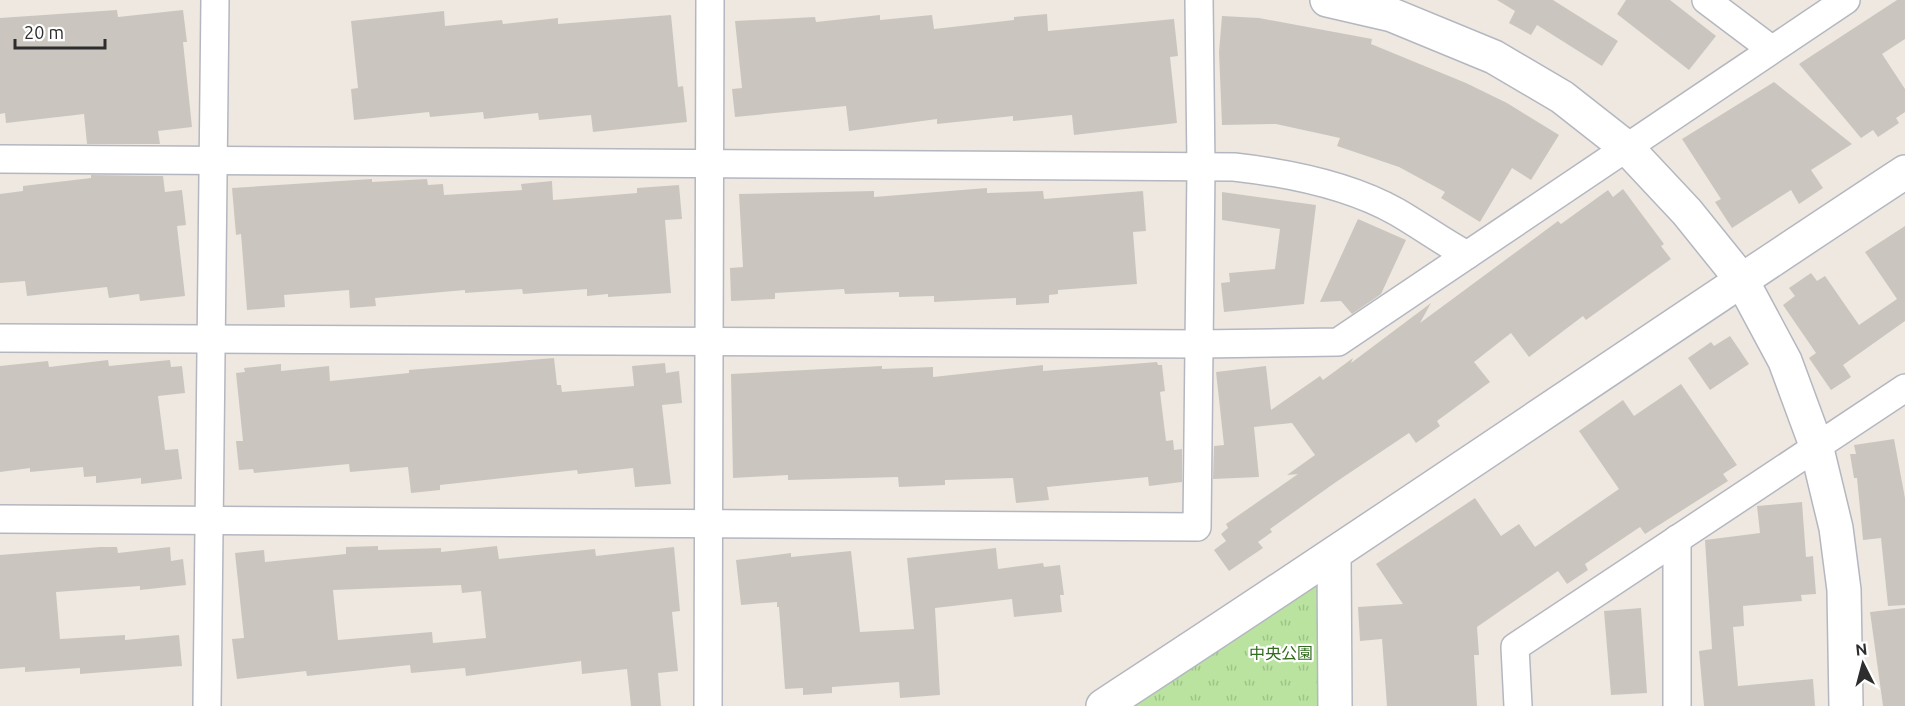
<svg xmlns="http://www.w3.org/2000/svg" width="1905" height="706" font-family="Ubuntu,'Noto Sans JP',sans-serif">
<defs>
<pattern id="grass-tufts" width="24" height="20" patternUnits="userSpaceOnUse" patternTransform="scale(1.5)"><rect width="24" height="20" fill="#b9e39f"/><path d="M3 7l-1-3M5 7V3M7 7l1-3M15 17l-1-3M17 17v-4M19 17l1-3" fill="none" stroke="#9fc389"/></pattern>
</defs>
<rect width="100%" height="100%" fill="#eee8e1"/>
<!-- grass -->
<path fill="url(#grass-tufts)" d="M1334,556l-2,150h-229z"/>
<!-- building -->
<g fill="#cac6bf" fill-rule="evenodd">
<path d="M1497,0h56l65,41 -16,25 -65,-41 -6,10 -22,-12 6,-12z"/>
<path d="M1626,0h44l46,36 -27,34 -72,-56z"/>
<path d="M1897,0h8v39l-23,15 23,35v23l-9,6 3,5 -21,14 -5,-7 -12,8 -62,-74z"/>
<path d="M117,10l1,7 65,-7 4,32h-4l9,85 -34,4 2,13h-73l-3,-30 -78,9 -1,-10 -5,1v-96z"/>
<path d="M444,11l1,15 57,-6 1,4 55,-6v6l113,-9 7,72 5,-1 4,36 -94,10 -2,-17 -52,5 -1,-7 -54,6 -1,-7 -53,5 -1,-5 -75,8 -3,-31 7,-1 -7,-67z"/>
<path d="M1047,14l1,17 126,-12 4,37 -8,1 7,66 -103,12 -2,-20 -59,6v-5l-76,8v-5l-88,12 -3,-25 -111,11 -3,-28 10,-1 -7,-67 80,-4 1,5 64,-7v5l52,-5 2,14 80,-9v-3z"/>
<path d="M1222,16l37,2 113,21 -1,5 95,39 41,20 52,32 -28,45 -19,-12 -32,54 -39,-24 4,-6 -46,-25 -62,-21 3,-8 -64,-14 -54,1 -3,-73z"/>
<path d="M1774,82l78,62 -41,26 12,18 -24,16 -8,-14 -59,38 -17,-26 6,-3 -39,-60z"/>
<path d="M91,175l72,1 2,16 17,-2 4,35 -9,1 8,70 -45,5 -1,-7 -30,4 -2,-11 -80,9 -2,-15 -25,2v-89l23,-3v-5l68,-8z"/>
<path d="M372,179v3l55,-3 1,6 15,-1 1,11 78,-5 -1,-6 31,-3 1,19 84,-7v-5l42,-3 3,34 -17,1 6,73 -63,4v-3l-21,2v-7l-64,5 -1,-5 -57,4v-3l-90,8 1,8 -26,2 -1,-18 -65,5 1,12 -38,3 -6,-76 -5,1 -4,-47z"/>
<path d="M987,188v5l56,-2 1,8 99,-8 3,40 -13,1 4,52 -79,6v4l-9,1v8l-33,2v-7l-82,4v-6l-35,1v-5l-54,2 -1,-5 -69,4v6l-44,2 -1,-33 13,-1 -4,-73 135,-3v6z"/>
<path d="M1623,189l41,55 -3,2 10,13 -85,61 -3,-4 -54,41 -18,-24 -37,29 16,20 -53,39 3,5 -24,17 -7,-10 -73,49 -66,47 2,3 -14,10 5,6 -34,23 -15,-21 12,-9 -5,-7 7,-6 -2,-4 72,-50 -11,1 28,-20 -23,-32 -38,4 5,50 -46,2 1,-33 10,-1 -8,-73 50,-6 5,44 49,-34 3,4 30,-22 -2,5 80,-60 -11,20 138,-102 3,3 47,-34 5,7z"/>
<path d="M1222,192l94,13 -12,99 -80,8 -3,-29 9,-1 -1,-9 46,-4 5,-40 -58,-9z"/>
<path d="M1358,219l48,21 -25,54 -29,20 -11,-13 -21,1z"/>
<path d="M1905,226v95l-62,44 8,12 -20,13 -22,-32 7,-5 -33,-48 12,-9 -6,-8 22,-15 6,8 8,-5 34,49 38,-26 -32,-47z"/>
<path d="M1730,336l19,28 -39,26 -22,-32 23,-16 3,4z"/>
<path d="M554,358l3,27h4l1,7 72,-6 -2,-20 33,-3 1,10 13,-2 3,32 -20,2 9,79 -36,3 -2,-19 -55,6 -1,-4 -137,15v5l-29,3 -3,-26 -58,5 -1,-8 -95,9 -1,-4 -14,1 -3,-29h7l-7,-68 9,-1 -1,-4 37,-4v7l48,-5 1,15 79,-8v-3z"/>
<path d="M108,360l1,6 61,-6 1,7 11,-1 3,27 -27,3 7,54 13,-1 4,30 -41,5v-6l-45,5v-7l-12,1 -1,-10 -53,5v-4l-30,4v-106l48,-5 1,6z"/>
<path d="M1157,362l1,3h4l3,26 -5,1 6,49 7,-1 1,10 8,-1v33l-33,4 -1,-9 -101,10 2,13 -33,3 -3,-25 -68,2v5l-46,2 -1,-10 -110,3v-5l-55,3 -2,-104 151,-8v3l51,-2v10l110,-12v6z"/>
<path d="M1681,384l56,81 -14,9 5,7 -83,53 -5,-7 -55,37 3,6 -21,14 -9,-13 -81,56 2,28h-5l3,51h-90l-5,-67 -22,2 -2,-34 45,-3 -27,-40 99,-66 26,38 18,-12 16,23 84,-58 -40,-58 44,-31 11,16z"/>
<path d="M1894,439l11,59v107l-17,1 -7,-68 -18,2 -6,-62h-3l-4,-24h6l-2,-9z"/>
<path d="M1802,502l4,55 7,-1 3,38 -15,1 1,6 -59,5 1,20 -11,1 5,59 75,-7 2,27h-111l-5,-55 13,-2 -7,-109 55,-7 -3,-27z"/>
<path d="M378,546v4l63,-2v4l56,-6 2,13 96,-10 1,7 78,-9 6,64 -8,1 6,59 -20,2 3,33h-30l-4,-37 -45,5 -1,-13 -115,15 -1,-8 -54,5 -1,-8 -103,11 -1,-5 -69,8 -5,-40 12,-1 -9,-85 29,-3 1,12 81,-8v-7zM461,585l1,8 19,-2 5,47 -53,5 -1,-11 -94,8 -5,-50z"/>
<path d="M100,547h17l1,6 52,-6 1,14 12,-2 3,26 -46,5v-4l-84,6 4,47 65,-4v5l54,-5 3,31 -102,8v-6l-55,4v-5l-25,2v-114z"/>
<path d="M996,548l2,21 45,-6 1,4 16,-2 4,30h-4l2,17 -48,5 -2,-18 -77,9 5,87 -40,3 -1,-16 -67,5v6l-29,2v-7l-18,1 -6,-82h-2v-5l-36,3 -5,-45 55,-7v4l60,-6 9,81 54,-3 -7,-71z"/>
<path d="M1641,608l6,85 -36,2 -7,-84z"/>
<path d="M1905,608v98h-22l-13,-94z"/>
</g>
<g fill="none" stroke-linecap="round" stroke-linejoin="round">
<!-- minor casing -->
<g stroke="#b4b7c0" stroke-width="30">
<g id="minor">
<path d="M1706,0l65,49"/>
<path d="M0,159l1234,8c54,6 115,18 163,45 24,14 46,30 70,43"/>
<path d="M0,338l1199,6 139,-2 508,-342"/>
<path d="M0,519l1197,8 4,-359 -2,-168"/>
<path d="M207,706l8,-706"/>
<path d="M708,706l2,-706"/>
<path d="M1518,706l-3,-59 390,-259"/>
<path d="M1677,706v-167"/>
</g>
</g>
<!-- tertiary casing -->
<g stroke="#b4b7c0" stroke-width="36">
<g id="tertiary">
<path d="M1327,0l65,15 102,42 68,40 65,51 60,64 54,67 44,82 31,84 20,83 8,62 2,116"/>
<path d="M1334,556l1,150"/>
<path d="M1103,706c269,-175 534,-358 802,-534"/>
</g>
</g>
<!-- minor -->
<use href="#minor" stroke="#fff" stroke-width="27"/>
<!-- tertiary -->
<use href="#tertiary" stroke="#fff" stroke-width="33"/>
</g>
<g text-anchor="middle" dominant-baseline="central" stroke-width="4.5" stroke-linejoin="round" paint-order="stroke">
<!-- park labels -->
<g font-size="16" fill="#316b1d" stroke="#fff">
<text x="1281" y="653">中央公園</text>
</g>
</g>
<!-- north arrow -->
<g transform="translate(1863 664) rotate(354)" stroke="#ffffff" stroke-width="4.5" paint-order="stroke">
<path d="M0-4.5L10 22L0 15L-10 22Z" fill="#2d2d2d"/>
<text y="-9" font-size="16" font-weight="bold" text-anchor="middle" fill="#2d2d2d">N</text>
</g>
<!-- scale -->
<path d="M15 39v9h90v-9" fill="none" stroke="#2d2d2d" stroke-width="3"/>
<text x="24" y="39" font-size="18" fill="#2d2d2d" stroke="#ffffff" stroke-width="4.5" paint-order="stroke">20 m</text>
</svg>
